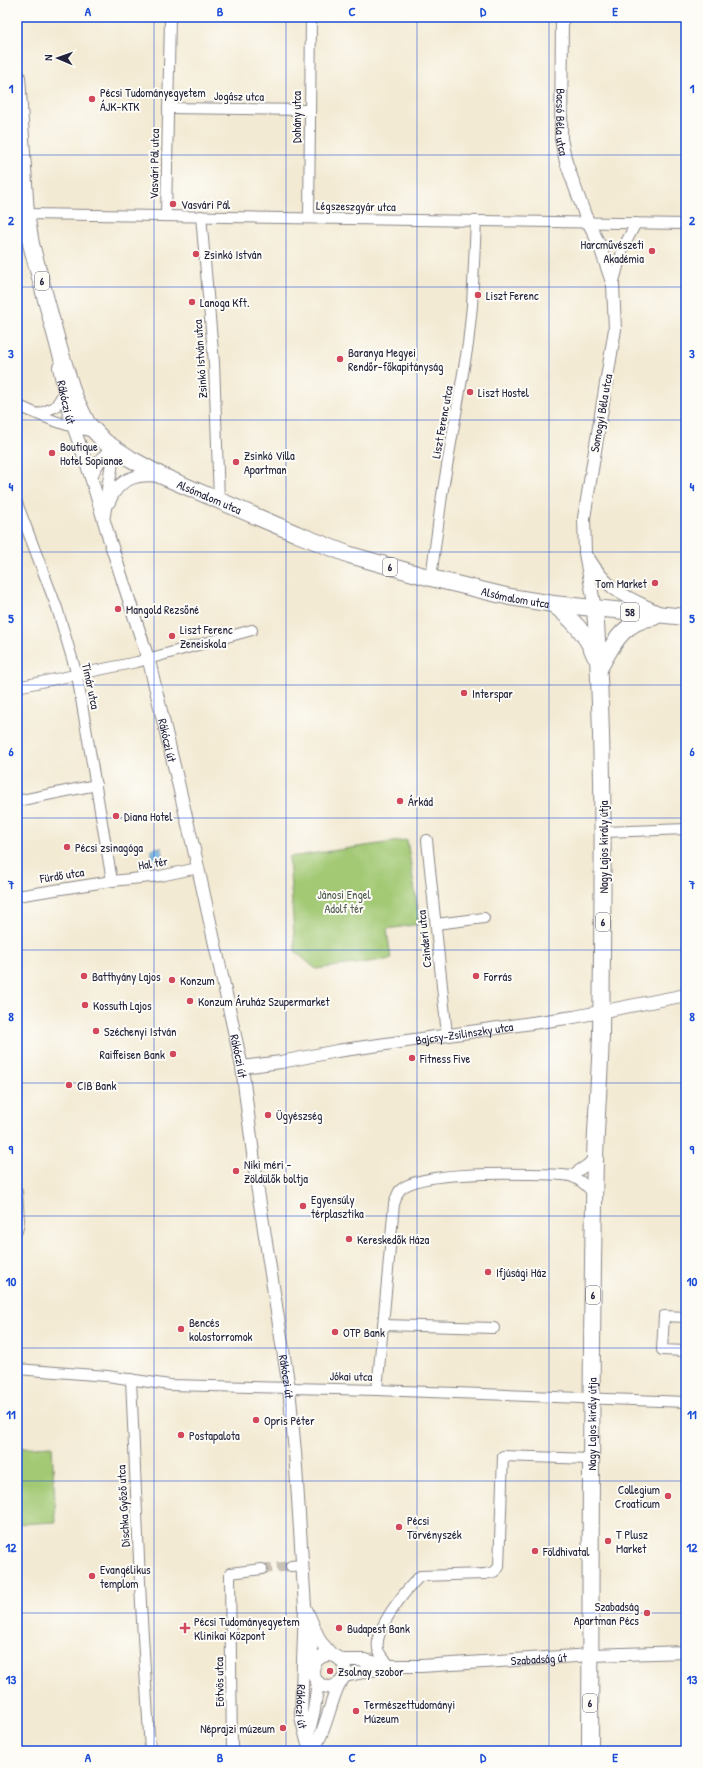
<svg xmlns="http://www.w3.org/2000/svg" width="703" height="1768" font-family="'Patrick Hand',sans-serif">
<rect width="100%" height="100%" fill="#fdfcf7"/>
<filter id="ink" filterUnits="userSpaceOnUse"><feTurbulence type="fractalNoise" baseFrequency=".025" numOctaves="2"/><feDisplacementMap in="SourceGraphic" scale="8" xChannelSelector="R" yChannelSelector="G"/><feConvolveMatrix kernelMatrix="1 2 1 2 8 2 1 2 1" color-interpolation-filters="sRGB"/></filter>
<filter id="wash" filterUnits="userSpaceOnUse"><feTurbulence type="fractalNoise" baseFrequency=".012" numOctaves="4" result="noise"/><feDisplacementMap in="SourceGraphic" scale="16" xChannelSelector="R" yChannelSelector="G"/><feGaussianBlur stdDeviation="0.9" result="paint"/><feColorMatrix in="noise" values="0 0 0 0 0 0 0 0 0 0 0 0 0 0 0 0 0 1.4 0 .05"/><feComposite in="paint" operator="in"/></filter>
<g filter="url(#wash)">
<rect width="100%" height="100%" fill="#f3ead3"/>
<!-- green -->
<g fill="#a3c974" stroke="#627658">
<path d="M407,840l13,84 -33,5 4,30 -75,10 -21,-18 -6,-94z"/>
<path d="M52,1446l4,76 -39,2v-76z"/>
</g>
<!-- water -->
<path fill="#66afde" stroke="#44688c" d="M161,847l2,12 -10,1 -2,-11z"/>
</g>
<g filter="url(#ink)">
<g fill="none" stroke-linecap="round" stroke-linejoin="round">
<!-- minor-tunnel -->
<path stroke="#c9c2b5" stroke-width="10" stroke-dasharray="10 5" stroke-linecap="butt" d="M262,1569l29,-3"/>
<!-- minor casing -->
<g stroke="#8a8687" stroke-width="12">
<g id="minor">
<path d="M168,108l141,2"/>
<path d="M26,214l660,10"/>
<path d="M166,216l4,-199"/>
<path d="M201,216l13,147 5,137"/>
<path d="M309,218l2,-201"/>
<path d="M613,285l10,-37 13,-25"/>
<path d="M17,405c26,12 50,22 78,27"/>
<path d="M38,414l17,-7 9,-14"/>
<path d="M17,503l40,105 20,67 35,206"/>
<path d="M431,578l11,-83 26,-151 4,-38 4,-85"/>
<path d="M17,687l120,-25 115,-32"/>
<path d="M17,801l79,-16"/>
<path d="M604,832l82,-3"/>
<path d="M427,840l20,195"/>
<path d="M17,896l95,-15 48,-5 38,-8"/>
<path d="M436,924l48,-6"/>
<path d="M572,1175l15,-10 8,-8"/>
<path d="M17,1192l2,29 -2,10"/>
<path d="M686,1317l-22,-1 -2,34 24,1"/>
<path d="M383,1325l11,-121c2,-4 3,-11 6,-14 20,-21 133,-16 163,-15 14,1 22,9 31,19"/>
<path d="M17,1369l90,7 63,9 207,5 309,12"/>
<path d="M131,1379l10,225 9,147"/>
<path d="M377,1390l6,-65 111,3"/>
<path d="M291,1566l12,-1"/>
<path d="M391,1666c-4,-4 -12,-11 -13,-17 -4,-21 28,-59 42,-73l65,-2 9,-2 5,-5 4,-111 87,3"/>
<path d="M232,1751l-2,-178 32,-4"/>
</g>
</g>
<!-- tertiary casing -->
<g stroke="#8a8687" stroke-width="14">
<g id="tertiary">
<path id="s1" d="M562,17l-1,122 5,23 19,53 14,29 14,41 2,44 -31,189 1,35 10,56"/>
<path id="s2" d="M59,367l10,47 22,63 18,61 41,127 45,189 47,213 15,118 32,203 6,64 10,155 -4,110 6,24"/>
<path d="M91,477c4,-13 11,-21 23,-28l-10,66"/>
<path d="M109,502c9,-23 27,-29 51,-26"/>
<path d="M589,559c20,33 36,37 69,53"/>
<path id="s3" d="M242,1067l39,-5 56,-11 237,-34 112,-22"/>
<path d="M306,1609l14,32 12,14"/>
<path d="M307,1632l8,31"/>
<circle cx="329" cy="1671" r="16"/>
<path d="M342,1660h23l21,5"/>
<path id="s4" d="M345,1676l46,-10h30l170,-11 95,-3"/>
<path d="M307,1740l7,-30 4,-28"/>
<path d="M312,1751c14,-20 17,-46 27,-67"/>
</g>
</g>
<!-- primary casing -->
<g stroke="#8a8687" stroke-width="18">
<g id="primary">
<path id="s5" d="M17,77l9,137 5,30 28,104 15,48 13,27 18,19 26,17 31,17 135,58 53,21 81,23 79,19 43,7 133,13"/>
<path d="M553,604c19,15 33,29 42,52"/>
<path d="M600,667c14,-25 23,-45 54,-50"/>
<path id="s6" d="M590,1751c1,-197 0,-394 5,-591 1,-43 5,-85 6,-127 2,-141 4,-283 -6,-424"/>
</g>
</g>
<!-- minor -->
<use href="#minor" stroke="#fff" stroke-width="10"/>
<!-- tertiary -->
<use href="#tertiary" stroke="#fff" stroke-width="12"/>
<!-- primary -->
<use href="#primary" stroke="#fff" stroke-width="16"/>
</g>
</g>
<!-- grid -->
<path fill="none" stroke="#1d4ed8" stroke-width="1" stroke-opacity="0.55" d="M154,17v1734M286,17v1734M417,17v1734M549,17v1734M17,155h669M17,287h669M17,420h669M17,552h669M17,685h669M17,818h669M17,950h669M17,1083h669M17,1216h669M17,1348h669M17,1481h669M17,1613h669"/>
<!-- markers -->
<g fill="#d1495b" stroke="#fdfcf7" stroke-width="1.5">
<circle cx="92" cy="99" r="4"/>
<circle cx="173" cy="204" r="4"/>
<circle cx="652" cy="251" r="4"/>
<circle cx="196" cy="254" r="4"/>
<circle cx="478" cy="295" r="4"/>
<circle cx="192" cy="302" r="4"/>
<circle cx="340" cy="359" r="4"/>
<circle cx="470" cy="392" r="4"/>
<circle cx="52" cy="453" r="4"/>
<circle cx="236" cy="462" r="4"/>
<circle cx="655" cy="583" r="4"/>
<circle cx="118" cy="609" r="4"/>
<circle cx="172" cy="636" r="4"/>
<circle cx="464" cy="693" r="4"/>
<circle cx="400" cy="801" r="4"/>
<circle cx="116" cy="816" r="4"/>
<circle cx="67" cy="847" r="4"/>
<circle cx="84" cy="976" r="4"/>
<circle cx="476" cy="976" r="4"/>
<circle cx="172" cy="980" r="4"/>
<circle cx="190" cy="1001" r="4"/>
<circle cx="85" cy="1005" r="4"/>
<circle cx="96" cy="1031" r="4"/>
<circle cx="173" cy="1054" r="4"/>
<circle cx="412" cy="1058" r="4"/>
<circle cx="69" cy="1085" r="4"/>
<circle cx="268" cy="1115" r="4"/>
<circle cx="236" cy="1171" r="4"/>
<circle cx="303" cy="1206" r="4"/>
<circle cx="349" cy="1239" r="4"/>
<circle cx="488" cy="1272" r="4"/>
<circle cx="181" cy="1329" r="4"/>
<circle cx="335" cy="1332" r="4"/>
<circle cx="256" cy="1420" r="4"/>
<circle cx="181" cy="1435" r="4"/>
<circle cx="668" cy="1496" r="4"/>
<circle cx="399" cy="1527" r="4"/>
<circle cx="608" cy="1541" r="4"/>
<circle cx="535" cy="1551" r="4"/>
<circle cx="92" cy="1576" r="4"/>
<circle cx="647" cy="1613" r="4"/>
<path d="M183 1622h4v4h4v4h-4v4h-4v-4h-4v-4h4z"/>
<circle cx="339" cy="1628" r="4"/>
<circle cx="330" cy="1671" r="4"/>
<circle cx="356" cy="1711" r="4"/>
<circle cx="283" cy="1728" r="4"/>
</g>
<g text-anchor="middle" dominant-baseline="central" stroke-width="4" stroke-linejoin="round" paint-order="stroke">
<!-- shield labels -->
<g fill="#fdfcf7" stroke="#646373" stroke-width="1">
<rect x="35" y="272" width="14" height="18" rx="3"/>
<rect x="383" y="558" width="14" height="18" rx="3"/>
<rect x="621" y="603" width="18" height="18" rx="3"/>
<rect x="596" y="913" width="14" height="18" rx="3"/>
<rect x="586" y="1286" width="14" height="18" rx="3"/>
<rect x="583" y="1694" width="14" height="18" rx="3"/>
</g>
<g font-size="11" font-weight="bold" fill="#22223b">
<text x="42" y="281">6</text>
<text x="390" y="567">6</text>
<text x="630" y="612">58</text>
<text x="603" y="922">6</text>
<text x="593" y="1295">6</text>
<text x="590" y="1703">6</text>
</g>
<!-- poi labels -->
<g font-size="12" fill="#22223b" stroke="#fdfcf7" text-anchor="start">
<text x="100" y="92">Pécsi Tudományegyetem<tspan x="100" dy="14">ÁJK-KTK</tspan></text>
<text x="181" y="204">Vasvári Pál</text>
<text x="644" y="244" text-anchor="end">Harcművészeti<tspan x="644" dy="14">Akadémia</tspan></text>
<text x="204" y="254">Zsinkó István</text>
<text x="486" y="295">Liszt Ferenc</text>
<text x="200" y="302">Lanoga Kft.</text>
<text x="348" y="352">Baranya Megyei<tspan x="348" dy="14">Rendőr-főkapitányság</tspan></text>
<text x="478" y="392">Liszt Hostel</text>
<text x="60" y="446">Boutique<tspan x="60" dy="14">Hotel Sopianae</tspan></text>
<text x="244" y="455">Zsinkó Villa<tspan x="244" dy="14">Apartman</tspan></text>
<text x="647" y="583" text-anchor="end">Tom Market</text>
<text x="126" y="609">Mangold Rezsőné</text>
<text x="180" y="629">Liszt Ferenc<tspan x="180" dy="14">Zeneiskola</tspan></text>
<text x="472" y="693">Interspar</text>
<text x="408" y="801">Árkád</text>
<text x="124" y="816">Diana Hotel</text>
<text x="75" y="847">Pécsi zsinagóga</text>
<text x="92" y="976">Batthyány Lajos</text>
<text x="484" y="976">Forrás</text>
<text x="180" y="980">Konzum</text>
<text x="198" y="1001">Konzum Áruház Szupermarket</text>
<text x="93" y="1005">Kossuth Lajos</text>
<text x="104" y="1031">Széchenyi István</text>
<text x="165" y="1054" text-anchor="end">Raiffeisen Bank</text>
<text x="420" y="1058">Fitness Five</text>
<text x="77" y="1085">CIB Bank</text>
<text x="276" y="1115">Ügyészség</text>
<text x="244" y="1164">Niki méri -<tspan x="244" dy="14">Zöldülők boltja</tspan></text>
<text x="311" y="1199">Egyensúly<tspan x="311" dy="14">térplasztika</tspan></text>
<text x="357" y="1239">Kereskedők Háza</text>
<text x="496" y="1272">Ifjúsági Ház</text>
<text x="189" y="1322">Bencés<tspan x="189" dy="14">kolostorromok</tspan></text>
<text x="343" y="1332">OTP Bank</text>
<text x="264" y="1420">Opris Péter</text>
<text x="189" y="1435">Postapalota</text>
<text x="660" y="1489" text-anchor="end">Collegium<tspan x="660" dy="14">Croaticum</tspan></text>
<text x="407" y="1520">Pécsi<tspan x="407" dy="14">Törvényszék</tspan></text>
<text x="616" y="1534">T Plusz<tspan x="616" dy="14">Market</tspan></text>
<text x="543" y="1551">Földhivatal</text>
<text x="100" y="1569">Evangélikus<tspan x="100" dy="14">templom</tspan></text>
<text x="639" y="1606" text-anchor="end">Szabadság<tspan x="639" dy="14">Apartman Pécs</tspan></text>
<text x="194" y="1621">Pécsi Tudományegyetem<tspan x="194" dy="14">Klinikai Központ</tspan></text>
<text x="347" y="1628">Budapest Bank</text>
<text x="338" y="1671">Zsolnay szobor</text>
<text x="364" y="1704">Természettudományi<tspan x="364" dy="14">Múzeum</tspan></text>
<text x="275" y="1728" text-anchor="end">Néprajzi múzeum</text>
</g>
<!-- street labels -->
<g font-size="12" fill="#22223b" stroke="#fdfcf7">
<text transform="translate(239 96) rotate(1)">Jogász utca</text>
<text transform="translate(296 117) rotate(-90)">Dohány utca</text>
<text stroke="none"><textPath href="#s1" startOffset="105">Bacsó Béla utca</textPath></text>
<text transform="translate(154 164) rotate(-89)">Vasvári Pál utca</text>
<text transform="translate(356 206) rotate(1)">Légszeszgyár utca</text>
<text transform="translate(200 359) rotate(-94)">Zsinkó István utca</text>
<text stroke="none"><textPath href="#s2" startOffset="36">Rákóczi út</textPath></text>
<text transform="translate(601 413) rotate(-80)">Somogyi Béla utca</text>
<text transform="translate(442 422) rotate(-80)">Liszt Ferenc utca</text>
<text stroke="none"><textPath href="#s5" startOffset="500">Alsómalom utca</textPath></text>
<text stroke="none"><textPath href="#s5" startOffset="823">Alsómalom utca</textPath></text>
<text transform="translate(91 686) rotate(78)">Tímár utca</text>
<text stroke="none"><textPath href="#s2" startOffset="389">Rákóczi út</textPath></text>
<text transform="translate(603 847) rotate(-90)">Nagy Lajos király útja</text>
<text transform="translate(153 863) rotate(-9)">Hal tér</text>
<text transform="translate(62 875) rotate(-9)">Fürdő utca</text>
<text transform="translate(424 939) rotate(-96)">Czinderi utca</text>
<text stroke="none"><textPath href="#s3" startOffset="225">Bajcsy-Zsilinszky utca</textPath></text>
<text stroke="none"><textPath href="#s2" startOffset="713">Rákóczi út</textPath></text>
<text transform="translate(351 1376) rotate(1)">Jókai utca</text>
<text stroke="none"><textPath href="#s2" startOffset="1037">Rákóczi út</textPath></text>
<text stroke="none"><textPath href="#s6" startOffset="327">Nagy Lajos király útja</textPath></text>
<text transform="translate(123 1506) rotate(-93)">Dischka Győző utca</text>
<text stroke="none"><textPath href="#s4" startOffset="195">Szabadság út</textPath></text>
<text transform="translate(219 1682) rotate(-91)">Eötvös utca</text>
<text stroke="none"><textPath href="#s2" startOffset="1368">Rákóczi út</textPath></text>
</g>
<!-- park labels -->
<g font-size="12" fill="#4f5c4f" stroke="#fdfcf7">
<text x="344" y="894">Jánosi Engel<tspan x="344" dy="14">Adolf tér</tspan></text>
</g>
</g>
<!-- margin -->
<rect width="703" height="1768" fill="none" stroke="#fdfcf7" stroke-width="44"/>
<!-- north arrow -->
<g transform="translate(58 58) rotate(272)" stroke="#fdfcf7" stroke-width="3" paint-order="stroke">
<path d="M0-3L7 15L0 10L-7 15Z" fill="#22223b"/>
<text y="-6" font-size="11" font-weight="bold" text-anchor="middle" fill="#22223b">N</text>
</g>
<rect x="22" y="22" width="659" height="1724" fill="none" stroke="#1d4ed8" stroke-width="1.5"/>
<g font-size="13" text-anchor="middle" font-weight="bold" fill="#1d4ed8">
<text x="88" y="16">A</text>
<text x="220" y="16">B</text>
<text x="352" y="16">C</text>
<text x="483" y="16">D</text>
<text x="615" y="16">E</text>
<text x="11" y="93">1</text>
<text x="692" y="93">1</text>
<text x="11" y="225">2</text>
<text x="692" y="225">2</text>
<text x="11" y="358">3</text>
<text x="692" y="358">3</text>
<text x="11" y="491">4</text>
<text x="692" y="491">4</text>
<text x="11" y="623">5</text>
<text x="692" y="623">5</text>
<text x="11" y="756">6</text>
<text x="692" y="756">6</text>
<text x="11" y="889">7</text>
<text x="692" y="889">7</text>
<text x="11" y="1021">8</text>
<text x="692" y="1021">8</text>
<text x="11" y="1154">9</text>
<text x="692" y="1154">9</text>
<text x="11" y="1286">10</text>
<text x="692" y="1286">10</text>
<text x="11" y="1419">11</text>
<text x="692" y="1419">11</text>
<text x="11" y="1552">12</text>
<text x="692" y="1552">12</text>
<text x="11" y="1684">13</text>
<text x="692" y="1684">13</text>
<text x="88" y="1762">A</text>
<text x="220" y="1762">B</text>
<text x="352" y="1762">C</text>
<text x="483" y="1762">D</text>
<text x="615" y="1762">E</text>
</g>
</svg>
